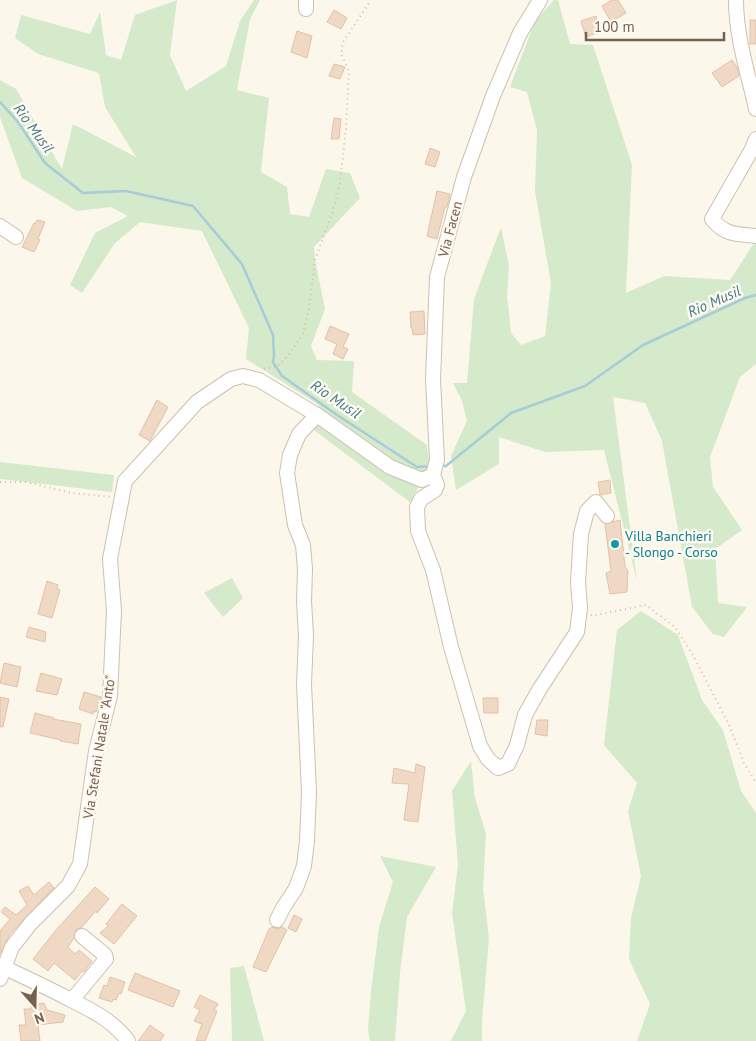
<svg xmlns="http://www.w3.org/2000/svg" width="756" height="1041" font-family="'PT Sans',sans-serif">
<rect width="100%" height="100%" fill="#fcf7eb"/>
<!-- green -->
<g fill="#d4eaca">
<path d="M177,0l-7,55 16,36 40,-25 14,-45 14,-21h6l-10,19 -13,71 32,8 -8,74 26,15 3,27 19,3 17,-48 24,4 10,25 -46,49 1,13 10,49 -14,37 6,14 37,1 -2,31 75,53 2,19 -18,39 -97,-73 5,-25 -73,-46 3,-31 -47,-97 -62,-9 -25,21 -33,50 -12,-8 25,-52 33,-17 -17,-9 -34,4 -55,-33 -22,-61v-37l16,9 46,80 11,-45 63,33 -31,-50 -6,-34 -61,-19 -23,-16 6,-23 69,19 10,-22 6,43 15,5 14,-45z"/>
<path d="M554,0h4l12,44 23,1 39,120 -6,128 38,-17 66,4 26,-40v124l-16,13 -30,80 3,30 29,43 -27,19 3,54 29,4 -23,30 -11,-3 -21,-27 -30,-166 -17,-38 -32,-6 24,184 -33,-131 -59,2 -46,-15v27l-43,26 -5,-34 16,-35 -5,-20 -9,-18h14l7,-84 27,-72 8,39 -2,29 4,38 10,12 24,-9 6,-53 -16,-92 2,-61 -10,-38 -17,-5 25,-66z"/>
<path d="M0,462l114,13 -2,17 -112,-13z"/>
<path d="M232,578l11,20 -20,19 -19,-24z"/>
<path d="M641,611l37,24 24,65 21,30 18,61 15,22v228h-119l13,-37 -21,-45 2,-41 10,-42 -13,-65 9,-28 -33,-38 13,-115z"/>
<path d="M471,761l4,37 11,36 -3,54 6,50 -7,84v19h-31l15,-30 -14,-98 6,-48 -6,-74z"/>
<path d="M380,856l56,11 -29,50 -7,56 -5,68h-25l-2,-11 3,-39 8,-64 14,-45z"/>
<path d="M244,966l20,75h-32l-2,-73z"/>
</g>
<g fill="none" stroke-linecap="round" stroke-linejoin="round">
<!-- stream -->
<g stroke="#a6ccd7" stroke-width="2.5">
<path d="M0,102l18,20 27,41 38,30 43,-2 67,15 49,58 31,71 1,21 -1,6 9,14 55,39 80,52 15,-1"/>
<path d="M440,466h6l65,-53 74,-27 58,-41 102,-47 11,-3"/>
</g>
</g>
<!-- building -->
<g fill="#f0d9c4" stroke="#e3c1a5">
<path d="M612,0h6l8,13 -15,9 -9,-16z"/>
<path d="M334,10l13,8 -6,11 -14,-7z"/>
<path d="M596,16l4,16 -14,5 -5,-16z"/>
<rect x="750" y="20" width="6" height="24"/>
<path d="M297,31l15,5 -5,22 -16,-6z"/>
<path d="M732,60l5,7 2,9 -17,11 -10,-14z"/>
<path d="M334,64l11,3 -5,12 -11,-3z"/>
<path d="M334,118l7,1 -2,20h-8z"/>
<path d="M430,148l10,4 -5,15 -10,-3z"/>
<path d="M437,191l13,3 -3,13h-2l-8,32 -10,-3z"/>
<path d="M37,220l8,2 -7,17 2,1 -6,12 -12,-5 12,-24h2z"/>
<path d="M424,311l1,23 -12,1 -1,-7h-1l-1,-16z"/>
<path d="M330,326l19,8 -6,13 5,2 -5,10 -10,-5 4,-10 -12,-5z"/>
<path d="M157,400l11,7 -18,34 -11,-6z"/>
<path d="M610,480l1,13 -11,2 -2,-13z"/>
<path d="M620,520l5,46 3,5 -1,21 -17,2 -4,-21 5,-2 -6,-47z"/>
<path d="M47,581l11,4 -1,4 3,1 -8,28 -14,-4z"/>
<path d="M29,627l17,5 -1,10 -19,-5z"/>
<path d="M4,663l17,4 -4,20 -17,-4z"/>
<path d="M41,673l21,6 -5,16 -21,-4z"/>
<path d="M84,692l17,5 -5,15 -2,-1 -1,3 -14,-5z"/>
<path d="M0,697l9,2 -6,28h-3z"/>
<path d="M483,698h15v15h-14z"/>
<path d="M35,713l19,5 -1,1 28,5 -3,20 -18,-3 1,-1 -31,-7z"/>
<path d="M537,720h11l-1,16 -12,-2z"/>
<path d="M416,764l9,3 -7,55 -14,-2 5,-36 -17,-1 2,-15 21,5z"/>
<path d="M49,882l5,6 -44,46 -10,20v-23l10,-12 -9,-7 4,-5 11,8 11,-10 -8,-14 9,-5 6,9z"/>
<path d="M95,887l14,12 -12,14 -1,-2 -14,16 -6,3 -2,8 -6,9 7,7 4,-4 13,11 -3,4 -5,7 -2,-1 -7,9 -21,-17 -6,8 -15,-12 23,-29z"/>
<path d="M122,904l15,12 -23,28 -14,-11 8,-7 -2,-2z"/>
<path d="M294,915l8,4 -6,13 -8,-4z"/>
<path d="M272,927l5,2 5,-2 5,3 -21,42 -13,-5 16,-38z"/>
<path d="M135,973l45,18 -7,16 -45,-17z"/>
<path d="M110,977l15,5 -4,12 -2,-1 -3,7 -3,-1 -1,3 -13,-4 5,-13 3,1z"/>
<path d="M200,995l18,9 -4,6 3,1 -12,30h-9l6,-17 -8,-3 6,-11 -6,-3z"/>
<path d="M44,1003l3,7 18,5 -2,7 -25,3 2,16h-19l-2,-16h7l-2,-16h7v-4z"/>
<path d="M150,1025l14,10 -4,6h-22z"/>
</g>
<g fill="none" stroke-linecap="round" stroke-linejoin="round">
<!-- minor casing -->
<g stroke="#cec0b0" stroke-width="16">
<g id="minor">
<path d="M736,0c0,37 12,73 20,109"/>
<path d="M306,9v-9"/>
<path d="M756,139l-4,10 -40,70c13,16 24,15 44,17"/>
<path d="M0,226l16,11"/>
<path d="M433,475l4,10 -2,5 -14,9 -4,8 1,24 15,39 18,77 29,99 8,13 10,9 10,-4 9,-19 8,-30 14,-25 38,-58 3,-24 -2,-26 3,-48 6,-23 9,-9 11,14"/>
<path d="M433,475l4,-15 -4,-81 4,-102 27,-100 29,-81 27,-63 20,-33"/>
<path d="M277,920l6,-12 13,-20 8,-22 3,-25 2,-49 -5,-108 2,-48 -2,-35 1,-32 -2,-24 -8,-20 -8,-52 3,-18 9,-21 18,-19"/>
<path d="M3,967c24,11 47,22 70,34 22,11 40,20 55,40"/>
<path d="M0,979l12,-32 19,-24 37,-37 12,-22 16,-113 14,-55 4,-85 -4,-52 15,-78 72,-79 34,-23 12,-3 16,4 58,35 73,52 32,13 11,-5"/>
<path d="M72,1000l34,-41 -1,-4 -23,-19"/>
</g>
</g>
<!-- path -->
<g stroke="#d6bca6" stroke-width="2" stroke-dasharray="1 4" stroke-linecap="butt">
<path d="M264,369l14,-3 12,-13 13,-19 6,-26 6,-48 18,-49 7,-27 6,-56 3,-57 -8,-17 2,-12 28,-42"/>
<path d="M0,482h26l46,11 39,4"/>
<path d="M591,615l1,1 54,-11 29,22 19,30 36,70 14,36 12,20"/>
</g>
<!-- minor -->
<use href="#minor" stroke="#fff" stroke-width="14"/>
</g>
<!-- markers -->
<circle fill="#0f9aa8" stroke="#fefaf2" stroke-width="2" cx="615" cy="544" r="5"/>
<g text-anchor="middle" dominant-baseline="central" stroke-width="5" stroke-linejoin="round" paint-order="stroke">
<!-- street labels -->
<g font-size="14" fill="#77604e" stroke="#fefaf2">
<text transform="translate(450 229) rotate(-75)">Via Facen</text>
<text transform="translate(99 747) rotate(-81)">Via Stefani Natale "Anto"</text>
</g>
<!-- culture labels -->
<g font-size="14" fill="#0d838f" stroke="#fefaf2" text-anchor="start">
<text x="625" y="536">Villa Banchieri<tspan x="625" dy="16">- Slongo - Corso</tspan></text>
</g>
<!-- water labels -->
<g font-size="15" font-style="italic" fill="#487a89" stroke="#fefaf2">
<text transform="translate(34 128) rotate(54)">Rio Musil</text>
<text transform="translate(714 301) rotate(-24)">Rio Musil</text>
<text transform="translate(336 399) rotate(34)">Rio Musil</text>
</g>
</g>
<!-- north arrow -->
<g transform="translate(35 1006) rotate(160)" stroke="#fefaf2" stroke-width="4" paint-order="stroke">
<path d="M0-4L9 19L0 12L-9 19Z" fill="#77604e"/>
<text y="-8" font-size="14" font-weight="bold" text-anchor="middle" fill="#77604e">N</text>
</g>
<!-- scale -->
<path d="M586 32v8h138v-8" fill="none" stroke="#77604e" stroke-width="2.5"/>
<text x="594" y="32" font-size="15" fill="#77604e" stroke="#fefaf2" stroke-width="4" paint-order="stroke">100 m</text>
</svg>
